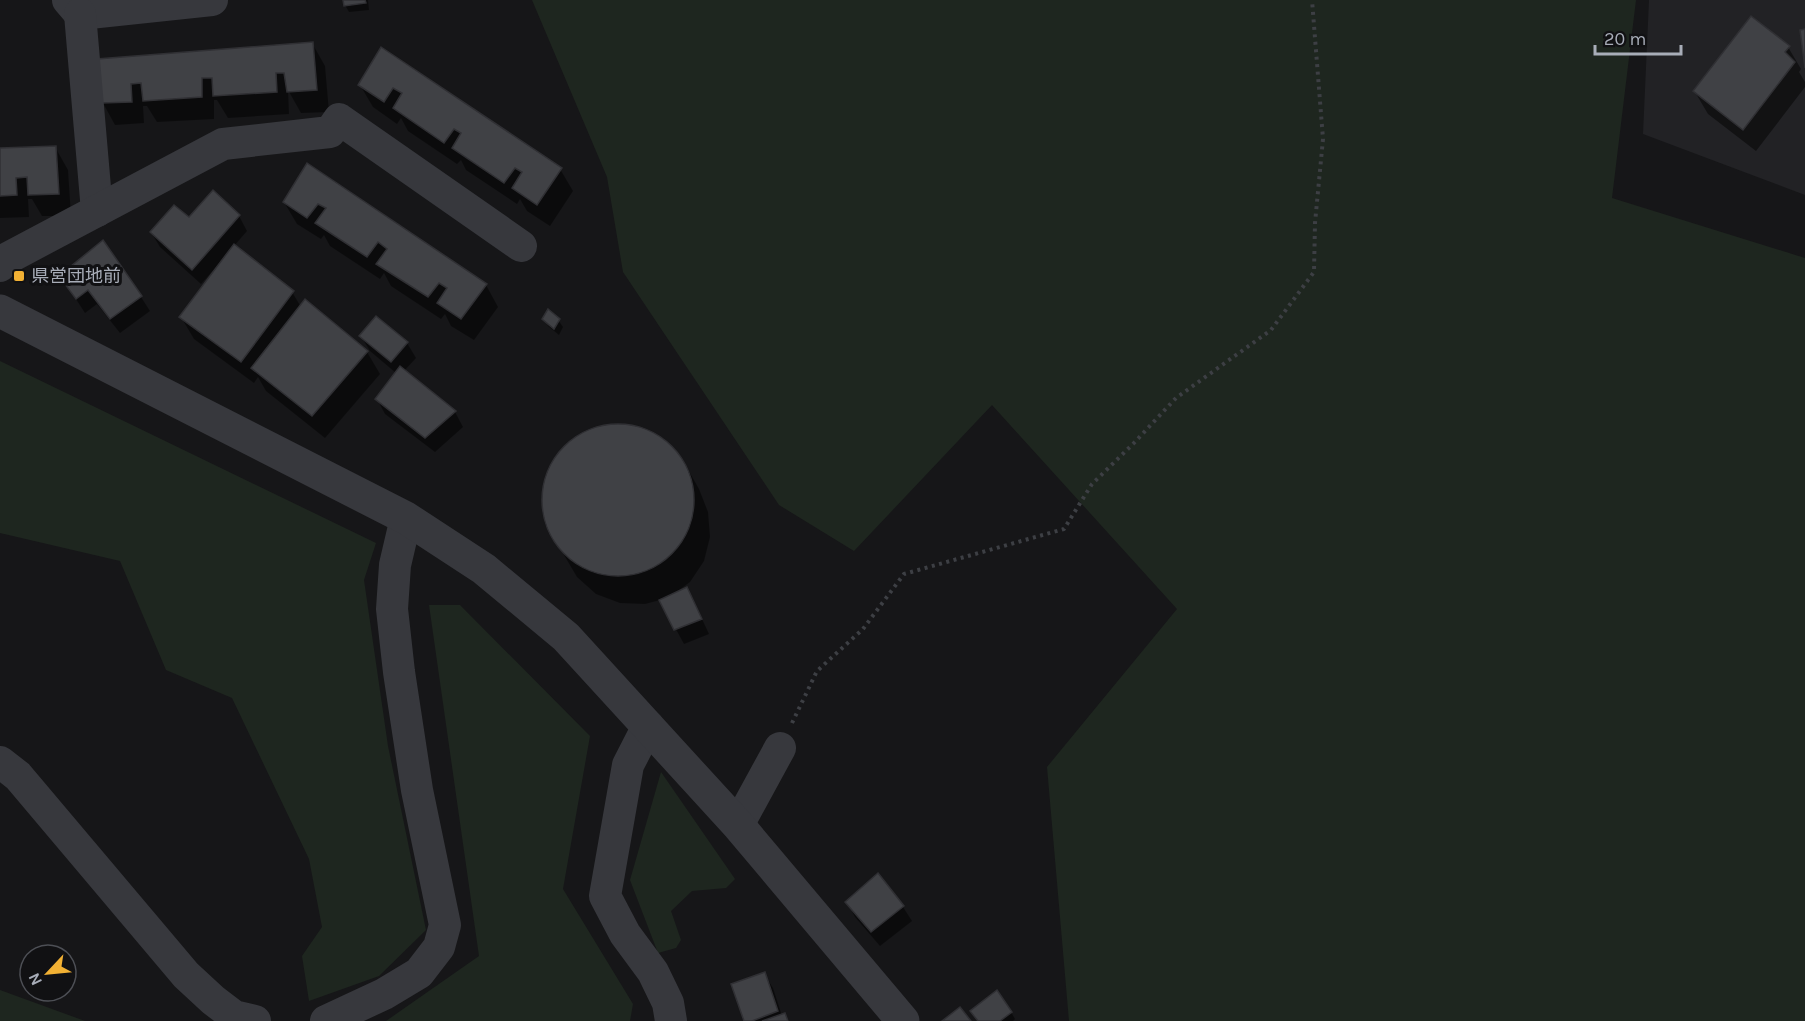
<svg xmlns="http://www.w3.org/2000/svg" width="1805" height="1021" font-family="Karla,'Noto Sans JP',sans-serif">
<rect width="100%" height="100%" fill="#161618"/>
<!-- built -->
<path fill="#222225" d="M1649,0h156v195l-162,-61z"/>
<!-- green -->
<g fill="#1e261f">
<path d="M532,0h1104l-24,198 193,60v763h-736l-22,-254 130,-158 -185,-204 -138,146 -75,-46 -156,-233 -16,-95z"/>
<path d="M0,361l376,182 -12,37 24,166 38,184 -47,46 -70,25 -7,-45 20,-29 -13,-68 -77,-161 -66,-28 -46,-109 -120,-28z"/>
<path d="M429,605h31l130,131 -27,153 70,115 -3,17h-244l93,-65z"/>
<path d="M661,772l74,107 -9,9 -34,3 -21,20 10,29 -5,8 -18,5 -28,-73z"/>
<path d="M0,990l85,31h-85z"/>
</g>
<!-- shadow -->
<g fill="#0007">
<path d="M345,0h23l1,10 -20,2 -4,-7z"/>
<path d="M312,43l13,23 4,46 -28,1 -13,-23 1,24 -61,4 -11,-18h-3v19l-57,3 -10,-16h-4l1,17 -29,2 -12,-22 -5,-43z"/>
<path d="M1788,47l13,22 -2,3 6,10v5l-49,64 -48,-37 -13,-22z"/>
<path d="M381,49l179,120 13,22 -23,35 -23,-15 -7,-12 -3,5 -51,-34 -5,-10 -4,4 -49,-33 -7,-13 -4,6 -24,-17 -13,-22z"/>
<path d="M55,147l13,23 3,46h-29l-10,-17h-4l1,18 -29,1v-68z"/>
<path d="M307,165l179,120 12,22 -24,33 -23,-14 -6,-12 -4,5 -50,-33 -7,-13 -4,6 -50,-33 -6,-11 -3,4 -24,-15 -13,-22z"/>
<path d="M239,216l8,15 -13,15 58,46 9,15 66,45 13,22 -55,64 -59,-47 -8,-14 -4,6 -60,-44 -13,-22 38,-50 -2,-1 -16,18 -41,-37 -9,-15 38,-13z"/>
<path d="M61,276l80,21 9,14 -30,22 -23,-29 -12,9z"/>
<path d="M376,318l31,25 9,15 -12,13 51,41 8,15 -28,25 -50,-38 -8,-15 19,-26 -26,-22 -9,-15z"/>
<path d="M544,319l14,1 5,7 -4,8 -11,-9z"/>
<path d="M620,424l24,5 21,12 17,18 17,30 9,23 2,25 -6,24 -14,21 -15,11 20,11 14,30 -25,10 -24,-44 -15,4 -25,-1 -24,-9 -19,-17 -30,-51 -4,-25 3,-24 11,-22 17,-17 22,-10z"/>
<path d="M847,902l56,5 9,14 -32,25 -25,-29z"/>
<path d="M764,974l9,14 9,28 3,-2 4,7h-44z"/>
<path d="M1011,1012l4,7 -2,2h-35z"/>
</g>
<!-- building -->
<g fill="#404145" stroke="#303034" stroke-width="1.5">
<path d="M343,0h22l1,3 -22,3z"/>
<path d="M1751,16l39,30 -5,6 10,10 -52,68 -50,-39z"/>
<path d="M1805,29v39l-5,-38z"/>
<path d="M313,42l4,48 -30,2 -3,-19h-8l1,19 -64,4 -1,-18h-10v19l-59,4 -2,-18 -10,1 1,18 -31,1 -4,-44z"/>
<path d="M381,47l181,121 -25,37 -25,-17 10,-16 -7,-4 -11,15 -52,-35 9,-15 -7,-4 -10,14 -51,-35 9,-15 -9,-5 -9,14 -26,-17z"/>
<path d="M56,146l3,48 -31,1 -1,-18 -11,1 1,17 -17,1v-48z"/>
<path d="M307,163l180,121 -26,35 -24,-16 10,-15 -8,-5 -11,14 -52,-33 11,-15 -9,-7 -11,15 -52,-34 11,-15 -8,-4 -11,14 -24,-16z"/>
<path d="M213,190l27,25 -48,55 -42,-38 24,-27 15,12z"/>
<path d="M103,240l39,56 -32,23 -22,-29 -12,9 -17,-23z"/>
<path d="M234,244l60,47 -53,71 -62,-45z"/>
<path d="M305,299l63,52 -56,65 -61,-48z"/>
<path d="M548,309l12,10 -6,10 -12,-10z"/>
<path d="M376,316l32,26 -17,20 -32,-26z"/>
<path d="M400,366l56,45 -31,27 -50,-39z"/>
<circle cx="618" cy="500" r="76"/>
<path d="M687,587l15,32 -28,11 -15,-30z"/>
<path d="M878,873l26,33 -33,26 -26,-30z"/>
<path d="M765,972l13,39 -26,10h-8l-13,-37z"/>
<path d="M997,990l15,22 -12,9h-22l-8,-10z"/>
<path d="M960,1007l11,14h-29z"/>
<path d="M785,1013l3,8h-26z"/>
</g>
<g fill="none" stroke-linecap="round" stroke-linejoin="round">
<!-- path -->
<path stroke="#3d3f44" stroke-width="4" stroke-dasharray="3 4.5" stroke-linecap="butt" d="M792,723l25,-52 46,-42 41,-55 160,-45 28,-45 41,-40 43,-46 95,-68 43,-58 1,-49 8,-84 -11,-139"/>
<!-- minor -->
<g stroke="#37383d" stroke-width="32">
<path d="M68,0l12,14 132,-14"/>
<path d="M80,14l17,197"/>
<path d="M0,266l8,-8 215,-114 107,-12 9,-13 182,127"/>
<path d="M648,726l-20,39 -23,131 20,38 28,38 15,31 3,18"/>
<path d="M0,762l18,14 168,199 27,25 21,16 21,5"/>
<path d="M738,825l42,-77"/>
<path d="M326,1021l58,-27 35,-21 20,-26 6,-22 -28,-135 -18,-118 -7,-63 3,-44 11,-47"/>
</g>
<!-- tertiary -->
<path stroke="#37383d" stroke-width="33" d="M0,311l406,207 78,51 82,68 172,188 165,196"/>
</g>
<!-- markers -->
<rect fill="#f2b134" stroke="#111113" stroke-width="2" x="13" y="270" width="12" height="12" rx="3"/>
<g text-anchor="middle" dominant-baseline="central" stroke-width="6" stroke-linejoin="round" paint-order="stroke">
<!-- poi labels -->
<g font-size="18" fill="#a8adb8" stroke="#111113" text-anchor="start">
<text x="31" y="276">県営団地前</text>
</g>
</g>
<!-- north arrow -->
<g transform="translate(48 973) rotate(244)"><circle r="28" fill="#111113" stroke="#4d4f55" stroke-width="1.5"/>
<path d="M0-4.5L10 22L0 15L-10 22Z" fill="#f2b134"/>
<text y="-9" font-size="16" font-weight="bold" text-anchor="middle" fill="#a8adb8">N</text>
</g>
<!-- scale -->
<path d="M1595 45v9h86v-9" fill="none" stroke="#a8adb8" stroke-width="3"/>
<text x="1604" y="45" font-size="18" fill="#a8adb8" stroke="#111113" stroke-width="4.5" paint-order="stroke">20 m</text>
</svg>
